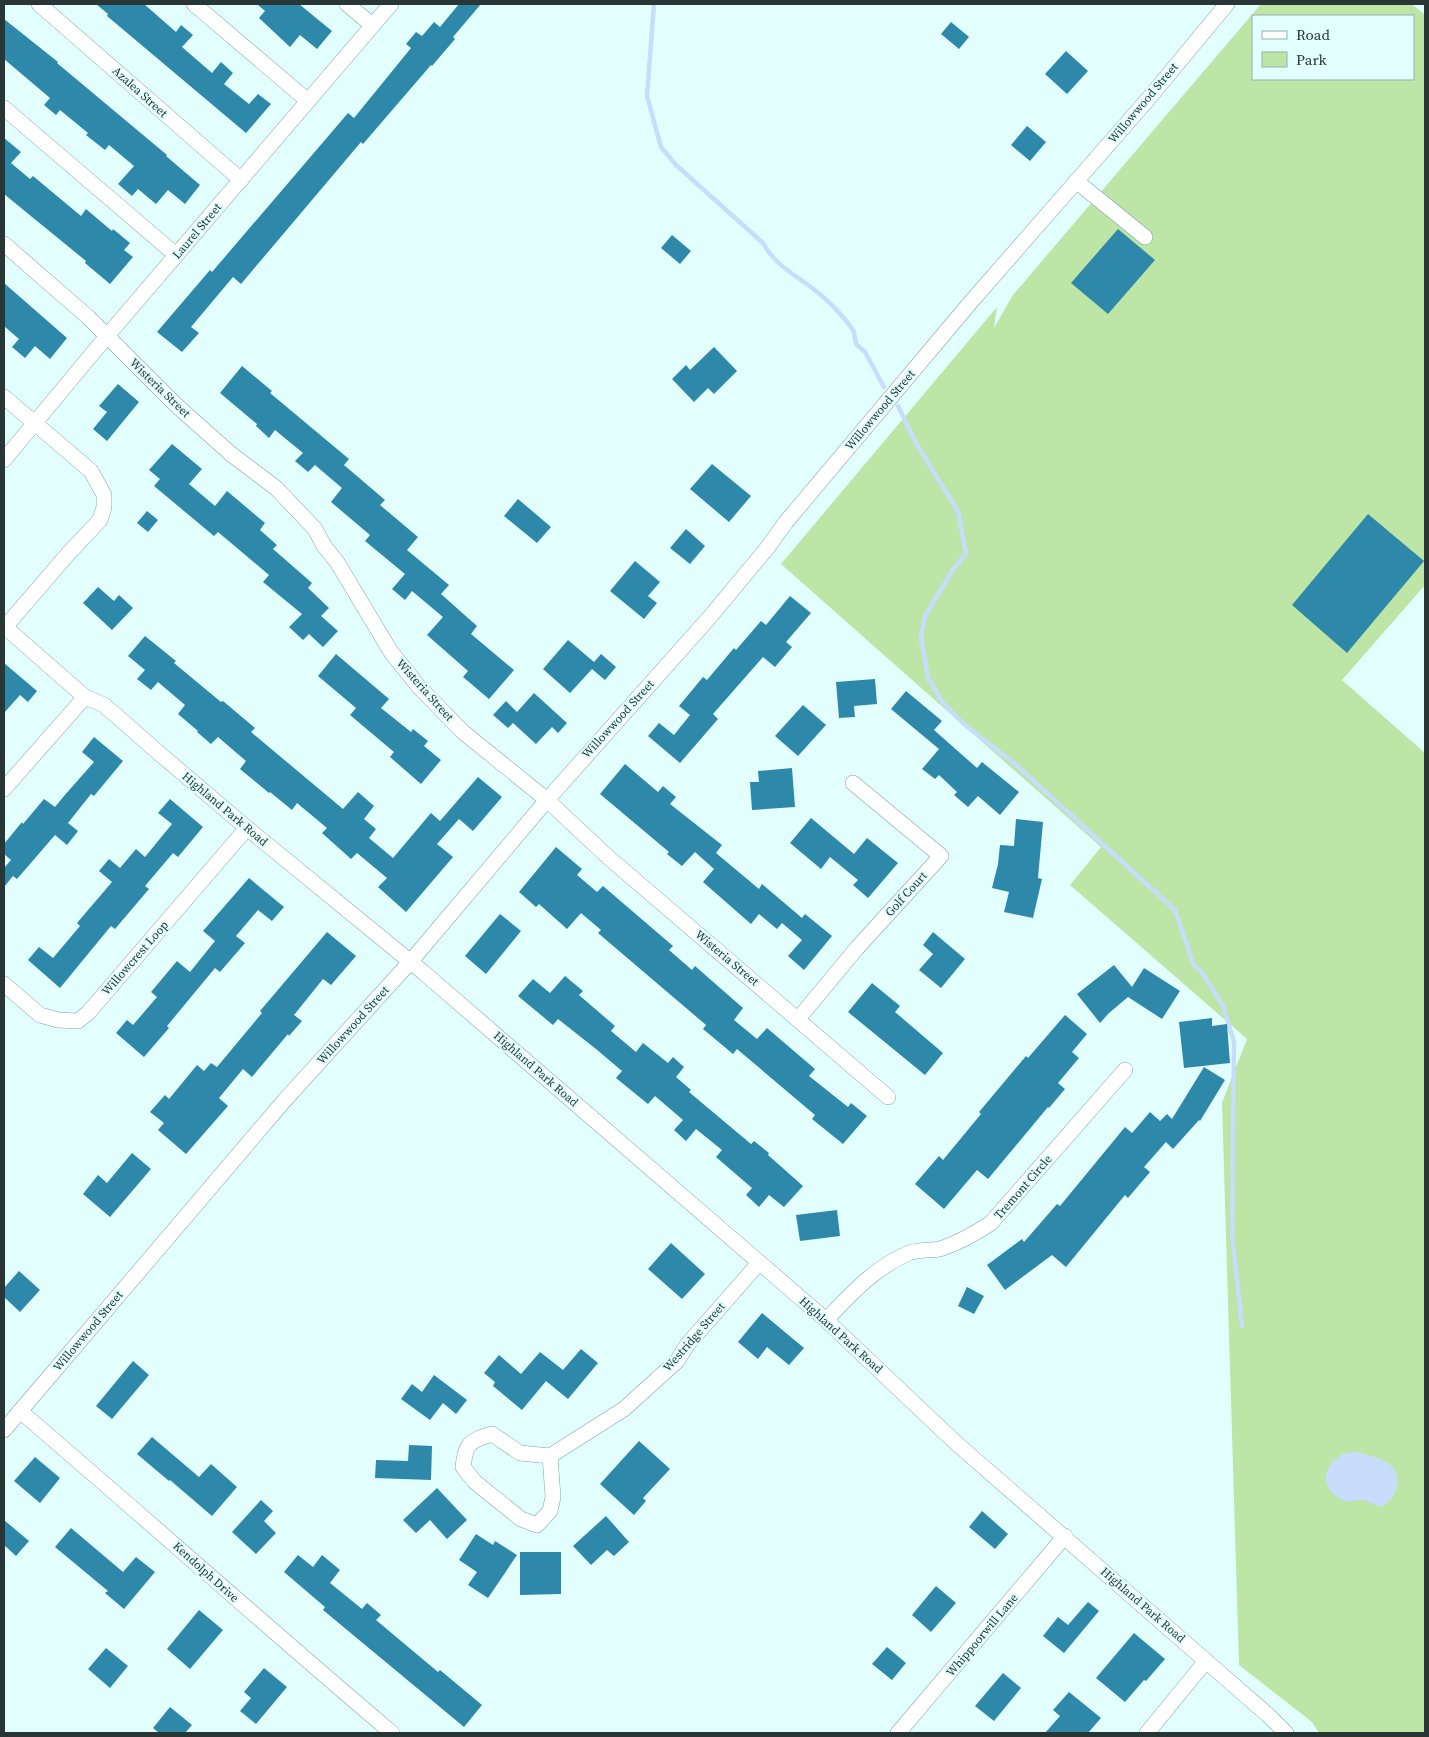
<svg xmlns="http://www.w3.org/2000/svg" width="1429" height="1737" font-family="'Source Serif 4',serif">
<rect width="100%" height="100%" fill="#e2fffe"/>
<!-- green -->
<path fill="#bde5a5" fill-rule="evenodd" d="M1261,4h151l13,11v570l-83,95 83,73v980h-106l-7,-11 -73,-57 -17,-562 25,-64 -177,-154 31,-38 -320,-283 216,-257 -3,21 19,-33zM1253,16h160v63h-160z"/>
<!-- water -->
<path fill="#c7ddfb" d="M1358,1452c19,7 43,8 39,34 -2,11 -7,15 -16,21 -6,-2 -14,-6 -18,-7 -11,-1 -15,5 -26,-3 -18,-13 -12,-34 6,-43 4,-2 10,-2 15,-2z"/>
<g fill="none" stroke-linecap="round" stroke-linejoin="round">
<!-- stream -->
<g stroke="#c7ddfb" stroke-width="4.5">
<path d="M654,4l-7,92 14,51 15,18 87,78c14,25 34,32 54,49 11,8 31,29 37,40 1,4 1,8 2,12l9,8 19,35"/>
<path d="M898,406l19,39 41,66 8,43 -12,14 -29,48 -4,21 7,41 15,25 22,22 50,39 160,146 19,56 7,5 22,35 11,36 -2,193 10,91"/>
</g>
</g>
<!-- building -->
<g fill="#2e88a9">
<path d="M96,4h48l32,28 5,-7 12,10 -11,12 30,26 9,-11 12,11 -9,11 25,20 9,-10 13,10 -25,29 -139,-117 1,-2z"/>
<path d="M257,4h42l33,27 -15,18 -17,-14 -10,12 -31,-29 6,-7z"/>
<path d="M459,4h22l-28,33 2,2 -23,27 -1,-1 -68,79 -2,-2 -120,142 -8,-7 -42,50 8,6 -17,19 -25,-20 53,-62 2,2 136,-159 6,5 57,-70 -5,-4 10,-12 6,4 12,-14 6,5z"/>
<path d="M4,19l54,43 -1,1 110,92 -1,1 34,29 -15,19 -17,-14 -12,14 -18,-15 -6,7 -14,-12 16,-18 -25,-21 -4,5 -19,-15 2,-2 -28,-23 -4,5 -12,-10 6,-7 -46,-39z"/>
<path d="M951,22l18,15 -10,12 -18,-15z"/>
<path d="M1066,51l22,20 -21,23 -22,-20z"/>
<path d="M1027,126l19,16 -16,19 -19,-16z"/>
<path d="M4,138l17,14 -10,11 19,16 3,-3 48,40 5,-7 26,22 1,-2 17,14 -6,7 9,7 -23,27 -25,-21 1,-2 -82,-67z"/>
<path d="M1118,229l37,31 -47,54 -37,-31z"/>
<path d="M672,235l19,16 -11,13 -19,-16z"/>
<path d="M4,283l63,55 -17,21 -15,-13 -10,12 -13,-11 7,-8 -15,-13z"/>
<path d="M714,347l23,24 -23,23 -6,-6 -14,14 -22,-23 14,-14 4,5z"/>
<path d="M242,366l30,25 -2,2 79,66 -5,6 41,35 -5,5 38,32 -11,13 42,35 -8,9 36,32 -6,8 43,36 -25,29 -26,-22 5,-6 -41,-36 16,-18 -31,-26 -7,9 -13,-11 13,-15 -40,-33 5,-6 -39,-33 11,-14 -27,-23 -7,7 -13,-11 8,-8 -28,-23 -6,8 -13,-12 1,-2 -37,-31z"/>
<path d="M118,384l21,18 -32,39 -14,-12 14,-17 -8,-6z"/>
<path d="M172,444l30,25 -13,15 26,22 12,-15 38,32 -5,7 17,15 -4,4 39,34 -4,5 21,20 -8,8 17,15 -15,16 -14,-13 -6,6 -14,-13 13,-13 -39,-32 6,-7 -51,-43 -4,4 -60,-50 6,-7 -11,-9z"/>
<path d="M712,464l39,32 -22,26 -39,-33z"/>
<path d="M518,499l33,28 -14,16 -33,-27z"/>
<path d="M147,511l11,9 -10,12 -11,-9z"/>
<path d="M1368,514l56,47 -77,92 -55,-48z"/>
<path d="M686,529l19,17 -15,18 -20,-16z"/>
<path d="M635,561l25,21 -12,14 9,7 -13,16 -34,-28z"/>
<path d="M98,587l16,14 5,-6 14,13 -21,22 -29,-27z"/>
<path d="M790,596l21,17 -25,29 6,5 -17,20 -12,-10 -50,57 5,5 -38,44 -32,-27 11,-13 15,12 16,-20 -11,-9 24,-29 4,3 27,-32 2,2 25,-29 5,4z"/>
<path d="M145,636l31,25 -2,2 47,39 2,-1 32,27 -4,4 92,77 15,-17 16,14 -10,13 12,10 -7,9 24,20 38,-45 9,8 38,-44 24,20 -29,34 -14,-12 -22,25 16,13 -47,55 -28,-25 9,-9 -30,-25 -6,6 -29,-26 5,-5 -30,-25 -5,7 -22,-18 -1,1 -29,-24 6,-8 -28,-24 -7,7 -14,-12 1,-1 -20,-17 7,-9 -27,-23 -7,8 -14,-11 8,-9 -17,-14z"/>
<path d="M568,640l26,22 7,-8 15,13 -11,13 -13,-11 -22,24 -27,-24z"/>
<path d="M336,654l53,45 -8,9 30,24 2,-3 15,12 -4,5 17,14 -20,24 -31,-27 4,-5 -44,-37 6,-7 -38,-32z"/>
<path d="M4,663l33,28 -9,11 -8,-7 -16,18z"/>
<path d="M875,679l2,25 -23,2 1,11 -16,1 -3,-36z"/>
<path d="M906,691l36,30 -8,9 43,38 5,-6 37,30 -19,23 -22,-19 -10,11 -14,-12 3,-3 -18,-17 -4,4 -13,-10 17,-20 -48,-40z"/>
<path d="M534,693l33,30 -9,10 -6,-6 -16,17 -23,-21 -5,5 -15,-13 13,-14 11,11z"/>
<path d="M803,705l23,20 -28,31 -23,-20z"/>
<path d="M94,737l29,24 -29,35 -3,-2 -23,29 10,8 -11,14 -12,-10 -38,44 -4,-3 -9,11v-19l7,-8 -7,-6v-10l18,-22 1,2 21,-25 11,8 9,-11 30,-34 -12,-10z"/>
<path d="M625,764l33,28 5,-6 13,11 -6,7 52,41 -6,8 43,36 3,-5 40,34 3,-4 27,22 -28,34 -16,-14 14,-16 -20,-17 -5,6 -18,-15 -8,10 -48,-42 11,-13 -19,-17 -13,14 -15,-12 2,-2 -69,-58z"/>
<path d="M792,768l3,39 -43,3 -2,-28h9l-1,-11z"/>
<path d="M170,799l33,28 -25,30 -5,-4 -28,33 4,3 -34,40 -4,-3 -51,62 -32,-28 11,-13 14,11 27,-32 -3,-3 35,-41 -13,-11 10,-12 11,9 16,-19 9,8 27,-33 -14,-11z"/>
<path d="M811,818l43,36 13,-16 31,25 -30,35 -15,-13 5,-5 -28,-23 -9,12 -31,-26z"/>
<path d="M1016,819l27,3 -5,56 4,1 -9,39 -29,-6 5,-20 -17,-4 6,-24 2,-19 14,1z"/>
<path d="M556,847l26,22 -5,6 20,17 6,-6 70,60 -4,4 23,20 3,-4 48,42 -9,12 23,19 10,-11 48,41 -6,7 39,31 3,-4 16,13 -24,28 -31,-25 3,-4 -78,-66 -4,5 -30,-25 3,-4 -108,-92 3,-3 -20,-17 -14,16 -28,-25 -3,3 -17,-15z"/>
<path d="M249,878l35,29 -12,14 -14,-11 -22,26 9,7 -25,29 -5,-4 -48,58 2,2 -25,29 -28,-24 11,-13 6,5 24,-28 -6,-5 26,-31 13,11 25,-31 -12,-10z"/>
<path d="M500,914l21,17 -35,43 -21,-18z"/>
<path d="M327,932l29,24 -25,29 -8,-6 -29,36 8,6 -13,15 -1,-2 -36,43 -9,-8 -24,29 9,8 -42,48 -28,-24 6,-7 -14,-11 15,-17 4,4 28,-34 7,6 7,-8 6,4 45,-54 -2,-2z"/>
<path d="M933,932l32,27 -24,29 -22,-18 14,-16 -10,-9z"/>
<path d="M1114,965l18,22 12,-19 36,23 -18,28 -34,-22 -19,16 -9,10 -23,-29z"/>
<path d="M565,976l18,15 -4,4 36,31 -4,5 25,21 7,-9 25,20 5,-6 11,10 -8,10 15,13 -2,2 62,52 3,-3 15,12 -1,2 35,31 -19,21 -15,-12 -10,12 -13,-12 6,-7 -36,-31 6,-7 -26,-21 -10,12 -12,-11 9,-10 -28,-24 -7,8 -32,-26 6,-7 -26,-22 -38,-30 -5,6 -35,-29 15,-17 17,14z"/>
<path d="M872,983l28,23 -5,6 48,41 -18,22 -77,-63z"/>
<path d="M1065,1015l22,19 -15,18 7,6 -21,25 7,6 -16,19 -1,-1 -60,72 -11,-9 -33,39 -29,-25 24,-28 4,4 38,-46 -2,-2 47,-56 2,2z"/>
<path d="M1212,1018v8l15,-2 3,39 -46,5 -5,-46z"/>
<path d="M1204,1067l21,13 -25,41 -1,-1 -26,29 -7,-7 -22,25 6,5 -22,26 -3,-3 -59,72 -14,-12 -47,35 -18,-25 35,-26 2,3 33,-38 3,2 65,-79 7,6 18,-21 10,9 7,-7 5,5z"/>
<path d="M132,1153l19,16 -41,48 -27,-23 15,-19 9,8z"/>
<path d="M837,1210l3,26 -40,5 -4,-26z"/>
<path d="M671,1243l34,31 -23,25 -34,-30z"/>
<path d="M19,1271l21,19 -20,22 -16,-15v-9z"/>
<path d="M967,1287l17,9 -10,18 -16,-8z"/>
<path d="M762,1313l42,35 -15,17 -22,-18 -9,12 -20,-17z"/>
<path d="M581,1349l17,14 -30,36 -22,-18 -24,29 -29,-24 2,-4 -11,-9 15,-18 22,19 19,-22 23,18z"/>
<path d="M133,1361l16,14 -37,44 -16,-13z"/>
<path d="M434,1375l33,25 -11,14 -13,-11 -13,17 -29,-21 11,-15 10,8z"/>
<path d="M152,1437l47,40 12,-13 26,23 -25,29 -42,-36 -1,1 -32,-27z"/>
<path d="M639,1441l31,28 -27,29 3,3 -12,14 -34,-31z"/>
<path d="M409,1445l23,1 -1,34 -56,-2 1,-18 32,1z"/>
<path d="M35,1457l25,21 -20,25 -26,-22z"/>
<path d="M437,1488l30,32 -20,19 -17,-19 -14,13 -13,-13z"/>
<path d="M261,1500l12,11 -9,10 12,12 -20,21 -24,-22z"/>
<path d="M982,1511l26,23 -13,15 -26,-22z"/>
<path d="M606,1516l23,26 -15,14 -7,-6 -16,15 -18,-19z"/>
<path d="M4,1520l25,21 -13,15 -12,-11z"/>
<path d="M71,1528l52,44 13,-15 19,15 -31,37 -19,-16 3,-2 -53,-44z"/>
<path d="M476,1534l17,11 2,-4 22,14 -29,43 -20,-13 9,-13 -18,-12z"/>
<path d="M520,1552h41v42l-41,1z"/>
<path d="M298,1555l15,12 9,-12 18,15 -10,13 32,26 5,-6 14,12 -5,5 62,52 2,-2 42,35 -18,22 -141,-117 2,-3 -41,-35z"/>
<path d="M936,1586l20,17 -25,29 -19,-17z"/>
<path d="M1088,1602l11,9 -35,42 -21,-17 15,-19 10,8z"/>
<path d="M199,1610l24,20 -33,39 -23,-20z"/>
<path d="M1134,1633l31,26 -19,22 -2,-1 -19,22 -29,-24z"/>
<path d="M887,1647l19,16 -14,17 -20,-16z"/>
<path d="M106,1648l22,18 -18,22 -22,-19z"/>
<path d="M264,1668l23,19 -31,37 -16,-13 11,-13 -7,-6z"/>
<path d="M1003,1673l18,15 -27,33 -19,-15z"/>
<path d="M1069,1692l32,26 -13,15h-43l15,-17 -7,-6z"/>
<path d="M170,1707l22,18 -7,8h-26l-6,-5z"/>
</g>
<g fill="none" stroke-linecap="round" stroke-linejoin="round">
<!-- minor casing -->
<g stroke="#80a3a2" stroke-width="16">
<g id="minor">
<path d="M39,4l202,176"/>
<path d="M194,4l114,97"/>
<path d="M347,4l25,21"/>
<path d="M4,108l172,147"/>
<path d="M1076,181l69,56"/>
<path d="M4,244l84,73 88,88 55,49 45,34 39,41 9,17 13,16 54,90 28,35 44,45 84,68 61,57 280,240"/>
<path d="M4,397l87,74 13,24v12l-4,13 -32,34 -63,73 80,70 19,8 56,49 87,74 176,144 403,348 130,123 250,218 62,54 18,18"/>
<path d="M4,460l103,-124 284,-332"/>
<path d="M4,789l81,-92"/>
<path d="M4,984l36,31 18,5 20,1 10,-8 159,-185"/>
<path d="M798,1019l59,-71 84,-92 -88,-73"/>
<path d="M826,1320c26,-27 48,-52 83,-67 10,-4 21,-2 31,-4 18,-6 36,-16 51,-26l134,-153"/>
<path d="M20,1411c125,107 247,216 372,322"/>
<path d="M4,1430l280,-329 127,-140 136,-161 162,-182 59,-71 18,-25 184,-219 179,-205 78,-94"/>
<path d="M550,1456l3,41 -3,14 -13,14 -16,-6 -46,-37 -12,-15c3,-24 6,-26 29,-33l28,19 30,3 74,-47 53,-48 10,-16 72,-82"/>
<path d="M898,1733l167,-197"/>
<path d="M1147,1733l59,-72"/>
</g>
</g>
<!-- minor -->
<use href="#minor" stroke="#fff" stroke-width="15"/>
</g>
<g text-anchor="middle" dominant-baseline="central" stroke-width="4.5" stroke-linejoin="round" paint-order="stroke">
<!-- street labels -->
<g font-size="12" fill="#283636" stroke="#e2fffe">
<text transform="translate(140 92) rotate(42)">Azalea Street</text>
<text transform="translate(1143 103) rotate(-50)">Willowwood Street</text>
<text transform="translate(197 231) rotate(-50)">Laurel Street</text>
<text transform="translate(160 388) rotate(44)">Wisteria Street</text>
<text transform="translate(880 410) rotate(-50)">Willowwood Street</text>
<text transform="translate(425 690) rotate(48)">Wisteria Street</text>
<text transform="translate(618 719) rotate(-48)">Willowwood Street</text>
<text transform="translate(225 809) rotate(40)">Highland Park Road</text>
<text transform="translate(906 894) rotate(-48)">Golf Court</text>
<text transform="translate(135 958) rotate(-49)">Willowcrest Loop</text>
<text transform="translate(727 958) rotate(40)">Wisteria Street</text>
<text transform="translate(353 1025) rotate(-48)">Willowwood Street</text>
<text transform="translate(536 1069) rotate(41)">Highland Park Road</text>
<text transform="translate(1023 1187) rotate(-49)">Tremont Circle</text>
<text transform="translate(88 1331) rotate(-50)">Willowwood Street</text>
<text transform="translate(841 1335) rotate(42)">Highland Park Road</text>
<text transform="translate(694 1337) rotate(-49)">Westridge Street</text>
<text transform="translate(206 1572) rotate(42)">Kendolph Drive</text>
<text transform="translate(1143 1605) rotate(41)">Highland Park Road</text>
<text transform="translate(982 1635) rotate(-50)">Whippoorwill Lane</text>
</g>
</g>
<!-- border -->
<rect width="1429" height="1737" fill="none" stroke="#283636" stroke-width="10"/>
<!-- legend -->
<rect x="1252" y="15" width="162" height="65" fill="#e2fffe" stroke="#98afae"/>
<rect x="1262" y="31" width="25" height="8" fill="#ffffff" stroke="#98afae"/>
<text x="1296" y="40" font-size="15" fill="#283636">Road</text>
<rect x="1262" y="52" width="25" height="15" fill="#bde5a5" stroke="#98afae"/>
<text x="1296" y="65" font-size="15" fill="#283636">Park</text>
</svg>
